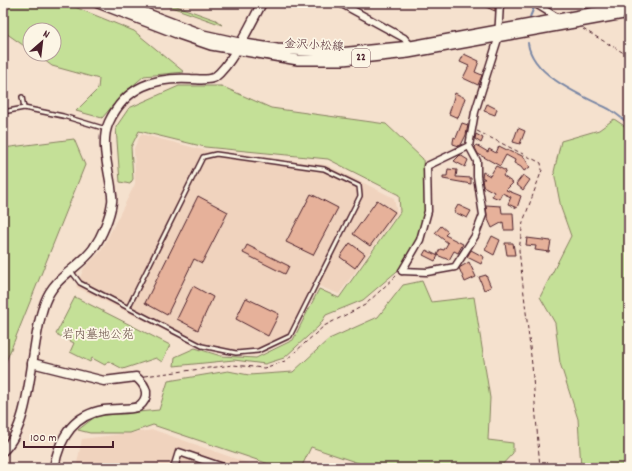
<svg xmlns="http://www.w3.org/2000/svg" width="632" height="471" font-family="Dekko,'Klee One',sans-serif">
<rect width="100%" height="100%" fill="#f5e1ce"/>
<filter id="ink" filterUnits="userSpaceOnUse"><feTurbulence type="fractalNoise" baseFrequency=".025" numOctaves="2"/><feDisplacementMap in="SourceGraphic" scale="8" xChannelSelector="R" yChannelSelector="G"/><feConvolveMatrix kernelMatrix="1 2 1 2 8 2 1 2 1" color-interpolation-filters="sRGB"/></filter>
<g filter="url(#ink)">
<!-- built -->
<g fill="#f0d3be">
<path d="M141,134l62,16 124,15 67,33 3,16 -58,80 -20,-8 -28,52 -35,17 -37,-2 -19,-5 -124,-61 8,-19 17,-17 34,-67 -1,-36z"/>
<path d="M154,430l108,38h-186l6,-29z"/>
</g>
<!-- green -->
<g fill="#c4e097" stroke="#878061">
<path d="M3,3h62l69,28 50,41 -40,4 -21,18 -21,24 -26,-7 22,-22 1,-10 -47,-13 -16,-12h18v-24h-24v20l-27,-19z"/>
<path d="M160,3h8l48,17 6,5z"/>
<path d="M179,86h42l50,22 115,16 37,35 3,50 -8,30 -15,27 -40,34 -37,15 -7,11 -35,32 -19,6 -31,-4 -60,6 1,-9 20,-9 26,8 35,2 37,-18 26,-51 20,9 61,-86 -1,-17 -71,-36 -123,-12 -66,-16 -8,16 2,32 -3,5 -10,-2 -4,-55 13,-19z"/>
<path d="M614,119l15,10v339h-48l-3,-49 -18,-56 -5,-40 -15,-26 31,-61 -10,-28 -7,-36 7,-31 38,-11z"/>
<path d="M74,139l11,26 -82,204v-221z"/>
<path d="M422,281l9,21 43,-5 16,101 -2,42 25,3v10l-14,15h-126l-62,-21 -10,21h-20l-128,-43 -23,8h-40l-12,-3 18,-14 63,-6 9,-29 60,-10 21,4 44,-3 36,-33 49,-22 25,-32z"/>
<path d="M75,297l95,48 -8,17 -6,-4 -33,11 -15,-8 -3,4 -13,-7 -2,4 -20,-10 4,-9 -18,-9z"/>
</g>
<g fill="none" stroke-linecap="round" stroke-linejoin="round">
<!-- stream -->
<g stroke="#7a87a5" stroke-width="2">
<path d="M530,17l5,-12"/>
<path d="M528,43c4,33 55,53 81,66 7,4 13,10 20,15"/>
</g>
</g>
<!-- building -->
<g fill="#e6b19a" stroke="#4a1f2b">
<path d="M477,3h18v8z"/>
<path d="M464,54l15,7 -4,11 7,3 -4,10 -15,-7 6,-12 -9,-4z"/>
<path d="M455,93l10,5 -7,20 -9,-4z"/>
<path d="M487,104l10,5 -2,6 -11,-4z"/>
<path d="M462,123l6,2 -2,10 -5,10 -2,1 -6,-2v-2l1,-5 2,1z"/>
<path d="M518,128l7,3 -5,13 -7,-2z"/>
<path d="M476,134l7,4 -2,5 -6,-4z"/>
<path d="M476,145l12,7 1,-3 7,4 3,-7 14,7 1,-1 10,5 6,10 -6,4 -3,-4 -7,-4 1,-3 -9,-5 -6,11 -22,-12 -3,-6z"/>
<path d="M460,155l8,5 -3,7 -11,-6z"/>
<path d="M496,166l10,5 -3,5 10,7 -7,7 15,6 -4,12 -9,-4 3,-7 -9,-4 -3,6 -7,-3 2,-4 -11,-6 -1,-7h3l-3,-2 1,-5 7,4z"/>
<path d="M448,169l9,1 -1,7 15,1v6l-28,-5v-3h4z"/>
<path d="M523,175l7,5 -7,10 -7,-6z"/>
<path d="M311,194l27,14 -25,47 -27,-13z"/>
<path d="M198,196l30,16 -26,51 -8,-4 -27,56 -22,-12z"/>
<path d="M377,200l18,12 -25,34 -17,-12z"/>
<path d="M458,205l13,6 -4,7 -13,-6z"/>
<path d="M486,205l15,1 1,7h11l1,17h-10l-1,-8 -11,6 -5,-11z"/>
<path d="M441,226l7,6 -3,3 18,9 -5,9 -4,-2 -5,9 -12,-5 3,-6 4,1 4,-7 -13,-10z"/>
<path d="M492,236l8,4 -6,15 -9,-5z"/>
<path d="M527,238l24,3 -2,11 -14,-2 1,-4 -10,-1z"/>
<path d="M350,243l15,11 -10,14 -15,-11z"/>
<path d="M505,243h8l2,12h-8z"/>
<path d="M247,245l42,21 -4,8 -42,-21z"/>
<path d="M426,250l12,6 -3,5 -12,-6z"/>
<path d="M471,250l13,7 -3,7 -14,-7z"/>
<path d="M469,262l7,15 -11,5 -6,-14z"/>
<path d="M486,275l5,12 -7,3 -5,-13z"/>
<path d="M193,286l20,11 -15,33 -21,-11z"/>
<path d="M246,298l33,16 -11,22 -32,-17z"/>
</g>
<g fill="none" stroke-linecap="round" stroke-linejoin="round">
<!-- lane casing -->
<g stroke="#4a1f2b" stroke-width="6">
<g id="lane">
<path d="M22,97l2,11"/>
<path d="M3,112l21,-4 39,8 43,13"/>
<path d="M71,271l9,12 122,63 34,7 22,-2 32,-15 70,-140 -1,-10 -35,-17 -108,-15 -13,3 -75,151"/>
</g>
</g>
<!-- street casing -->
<g stroke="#4a1f2b" stroke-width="9">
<g id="street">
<path d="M340,3l64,35 7,8"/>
<path d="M534,3l26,16"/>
<path d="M402,271l18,-31 8,-29 -1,-45 42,-20 6,-34 23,-73 2,-36"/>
<path d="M402,271l25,1 28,-5 20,-31 8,-21 -6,-39v-15l-8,-15"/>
<path d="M174,468l5,-16 47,16"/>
</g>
</g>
<!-- secondary casing -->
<g stroke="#4a1f2b" stroke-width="11">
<g id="secondary">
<path d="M32,363l72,18 32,-4c11,9 15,20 2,30 -11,3 -22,1 -34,3 -31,5 -45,29 -50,58"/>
<path d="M3,451c31,-29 26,-108 42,-149 10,-26 33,-33 48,-53 9,-13 17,-32 19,-47 1,-5 -1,-11 -1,-15 -3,-21 -11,-46 -2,-65 17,-36 46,-45 82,-43 7,0 18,2 24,-2 18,-14 36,-54 47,-74"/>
</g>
</g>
<!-- primary casing -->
<g stroke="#4a1f2b" stroke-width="12">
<g id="primary">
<path d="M98,3l81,31 32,11 87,15h45l65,-7 221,-40"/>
<path d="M119,3l84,32 36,8 38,6 62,4 72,-7 218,-40"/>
</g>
</g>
<!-- path -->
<g stroke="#4a1f2b" stroke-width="1" stroke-dasharray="4 3" stroke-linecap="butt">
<path d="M583,29l46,27"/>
<path d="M477,131l64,32 1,7 -19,52 -4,28 13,115 8,103"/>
<path d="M144,376l89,-11 31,3 21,-7 39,-35 41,-21 32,-30"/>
</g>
<!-- lane -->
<use href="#lane" stroke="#fcf5e5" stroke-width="3"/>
<!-- street -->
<use href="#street" stroke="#fcf5e5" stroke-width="6"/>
<!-- secondary -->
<use href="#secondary" stroke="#fcf5e5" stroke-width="8"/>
<!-- primary -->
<use href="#primary" stroke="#fcf5e5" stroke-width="9"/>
</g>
</g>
<g text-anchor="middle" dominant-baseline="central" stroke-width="3.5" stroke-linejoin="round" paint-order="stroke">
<!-- shield labels -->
<rect fill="#fcf5e5" stroke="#7f5f63" stroke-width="1" x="352" y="49" width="18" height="18" rx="3"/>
<g font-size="11" font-weight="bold" fill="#4a1f2b">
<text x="361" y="58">22</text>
</g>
<!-- street labels -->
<g font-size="12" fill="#4a1f2b" stroke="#fcf5e5">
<text transform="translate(314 46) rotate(3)">金沢小松線</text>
</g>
<!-- park labels -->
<g font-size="12" fill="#684f46" stroke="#fcf5e5">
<text x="98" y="335">岩内墓地公苑</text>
</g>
</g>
<!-- margin -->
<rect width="632" height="471" fill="none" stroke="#fcf5e5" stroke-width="16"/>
<rect x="8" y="8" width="616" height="455" fill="none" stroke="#4a1f2b" stroke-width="1.5" filter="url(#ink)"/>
<!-- north arrow -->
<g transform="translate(42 42) rotate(28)"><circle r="19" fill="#fcf5e5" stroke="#b59f9b"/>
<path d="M0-3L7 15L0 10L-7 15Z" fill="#4a1f2b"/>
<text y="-6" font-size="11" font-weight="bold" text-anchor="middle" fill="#4a1f2b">N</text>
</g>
<!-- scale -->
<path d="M24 441v6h89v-6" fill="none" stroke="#4a1f2b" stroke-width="2"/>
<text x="30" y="441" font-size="12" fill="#4a1f2b" stroke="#fcf5e5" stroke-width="3" paint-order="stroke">100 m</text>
</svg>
